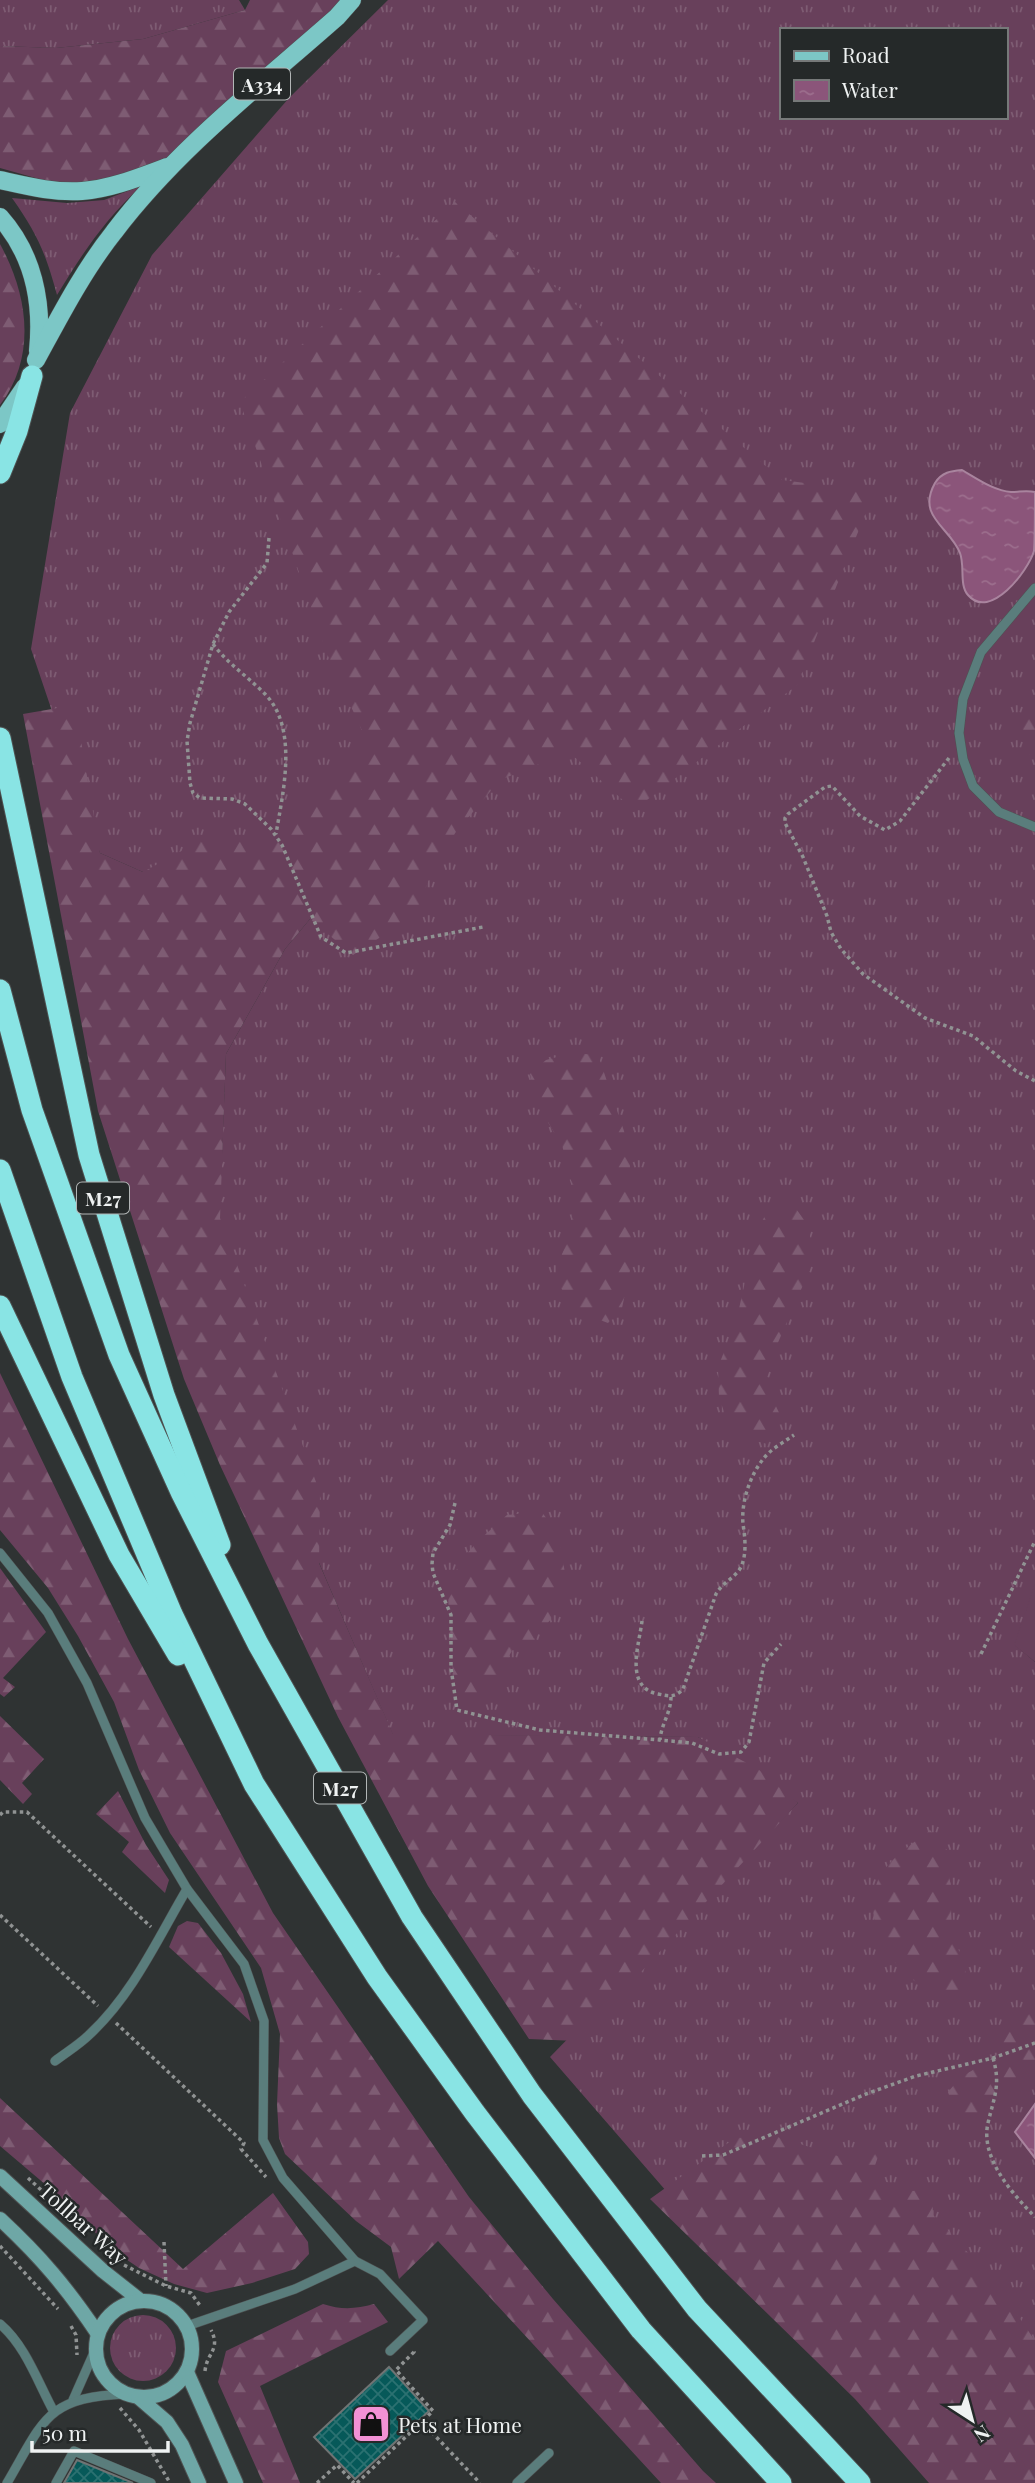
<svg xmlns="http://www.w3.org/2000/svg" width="1035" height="2483" font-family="'Playfair Display',serif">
<defs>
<pattern id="grass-tufts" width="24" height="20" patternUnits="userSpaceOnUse" patternTransform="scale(1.75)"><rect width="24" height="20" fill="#68405b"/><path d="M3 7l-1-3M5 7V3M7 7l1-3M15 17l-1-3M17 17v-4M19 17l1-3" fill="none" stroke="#7e5c73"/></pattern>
<pattern id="forest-firs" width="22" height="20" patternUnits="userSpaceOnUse" patternTransform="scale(1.75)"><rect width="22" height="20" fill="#68405b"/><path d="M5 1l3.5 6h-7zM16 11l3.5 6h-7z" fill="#7e5c73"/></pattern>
<pattern id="water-ripples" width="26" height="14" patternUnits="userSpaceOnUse" patternTransform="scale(1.75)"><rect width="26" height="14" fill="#8b557a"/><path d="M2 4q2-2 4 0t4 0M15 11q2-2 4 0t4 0" fill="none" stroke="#9c6e8d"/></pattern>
<pattern id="building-cross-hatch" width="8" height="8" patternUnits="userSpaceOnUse" patternTransform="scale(1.75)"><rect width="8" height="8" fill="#065959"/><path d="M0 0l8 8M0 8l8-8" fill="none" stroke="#2b7171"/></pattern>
</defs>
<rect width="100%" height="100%" fill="#2f3333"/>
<!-- grass -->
<g fill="url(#grass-tufts)" fill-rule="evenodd">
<path d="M0,0h239l6,10 -102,29 -87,9 -56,-2z"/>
<path d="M388,0h647v1625l-20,20 20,17v742l-355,-197 -130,-150 248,-254 -100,-66 -305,-2 -231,-538 60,-43 4,-100 59,-105 25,-30 -167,-47 -43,-19 -69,-204 39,-236 82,-158 137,-157zM781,30h224v87h-224z"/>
<path d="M141,186c-38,36 -57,65 -84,109 -11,-41 -20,-62 -45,-97l55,5 37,-3z"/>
<circle cx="143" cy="2348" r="33"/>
</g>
<!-- forest -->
<g fill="url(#forest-firs)">
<path d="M250,0h102l-182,166 -88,25 -82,-23v-122l56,2 87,-9 102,-29z"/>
<path d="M455,202l327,278 92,12 -77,193 -163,125 -65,-58 -69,28 -61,72 -23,62 -63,41 -43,-36 -25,30 -59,105 -6,164 100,275 -1,70 74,171 305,3 60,32 40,34 -221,238 -48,-2 -101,-153 -90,-169 -118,-252 -36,-86 -86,-268 -75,-397 52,-9 25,148 43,19 57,-31 69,-5 100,-90 -41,-90 -88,-254z"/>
<path d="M0,244c28,51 37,112 0,161z"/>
<path d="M1035,711v48l-9,-8 -5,-31z"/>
<path d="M572,1053l26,2 26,76 6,30 1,105 -9,42 -14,15 -16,-6 -18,-13 -15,-18 -3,-18 12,-28 7,-44 -13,-51 -26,-42 -6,-29 16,-14z"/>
<path d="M771,1204l23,2 16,22v41l-37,85 -8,29 17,36 -15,25 -22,-7 -15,-10 -11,-29 -1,-31 18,-45 20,-89z"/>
<path d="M0,1373l128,266 145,274 196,284 84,102 150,172 13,12h-55l-223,-242 -39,38 -8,-32 -35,-26 -71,-67 -6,-16 -2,-34 3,-70 -19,-66 -91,-135 -31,-63 -25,-68 -36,-66 -30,-48 -48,-58z"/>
<path d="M541,1511l18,24 7,45 -15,39 -21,25 -17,5 -20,35 -19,17 -18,-12 -4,-26 -4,-68 11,-32 19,-22 29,-26z"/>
<path d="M0,1568l46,64 -43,46 12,9 -11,10 -4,-3z"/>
<path d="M0,1716l44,43 -22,24 10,11 -9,10 -23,-24z"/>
<path d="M118,1791l28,54 23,35 -4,13 -43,-41 7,-10 -33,-28z"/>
<path d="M930,1830l18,21 4,78 15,47v22c-14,-2 -30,-5 -42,-11 -37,-18 -68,-75 -43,-114 11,-17 32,-30 48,-43z"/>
<path d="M187,1921l11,2 23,30 22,41 8,28 -82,-75 9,-21z"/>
<path d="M1035,2003v78l-26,9 -26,30 -28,-6 -7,-22 12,-14 42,-26 -9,-21 15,-13z"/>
<path d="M0,2098l183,171 90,-76 35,49 1,12 -14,15 -43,14 -45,10 -33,-9 -35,-16 -28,-19 -45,-47 -66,-56z"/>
<path d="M775,2136l69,22 37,-10 -10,29 42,14 19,-5 1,29 64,69 38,57v142h-106l-74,-84 -205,-200 85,-61z"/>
<path d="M323,2304c18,6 33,5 51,0l14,18 -128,64 40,97h-37l-45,-101 8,-31z"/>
</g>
<!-- pitch -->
<path fill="#68405b" d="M1035,1584v78l-21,-17z"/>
<!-- water -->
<g fill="url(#water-ripples)" stroke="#a9849e" stroke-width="2">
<path d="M962,470c14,8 32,21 49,22 9,0 15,-2 24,0 0,16 0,45 -1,59 -6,20 -44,70 -66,44 -9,-10 -3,-29 -8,-42 -10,-26 -44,-36 -25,-70 7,-11 16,-12 27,-13z"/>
<path d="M1035,2104v54l-20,-26z"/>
</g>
<!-- building -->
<g fill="url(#building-cross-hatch)" stroke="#6f7474" stroke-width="2">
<path d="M389,2367l40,44 -74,68 -41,-42z"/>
<path d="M77,2460l56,23h-69z"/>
</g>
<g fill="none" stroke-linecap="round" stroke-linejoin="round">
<!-- lane casing -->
<g stroke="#4e5252" stroke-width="10">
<g id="lane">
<path d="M1035,588l-54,64 -18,47 -4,34 4,26 10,27 26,26 36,15"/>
<path d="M0,1553l48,60 39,70 58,135 42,71 57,75 20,57 -1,119 20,38 72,83 25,13 43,46 -33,31"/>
<path d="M55,2061c12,-9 25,-17 35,-27 43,-40 68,-96 97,-145"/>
<path d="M0,2324c26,22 38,59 54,88"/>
<path d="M187,2326l108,-37 60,-28"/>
<path d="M73,2400l23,-52"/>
<path d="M7,2483c37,-63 39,-86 119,-89"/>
<path d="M56,2483l18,-32 77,32"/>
<path d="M517,2483l32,-30"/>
</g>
</g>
<!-- secondary casing -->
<g stroke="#4e5252" stroke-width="16">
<g id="secondary">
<path d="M0,2176l103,95 38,30"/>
<path d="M0,2219c41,38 67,69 98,115"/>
<circle cx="144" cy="2349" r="48"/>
<path d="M187,2372l49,111"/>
<path d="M138,2397l29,25 15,23 17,38"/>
</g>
</g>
<!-- primary casing -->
<g stroke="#4e5252" stroke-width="19">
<g id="primary">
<path d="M0,180c27,6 55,13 82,11 29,-2 58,-14 85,-24"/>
<path d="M0,217c33,37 43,85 38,134"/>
<path d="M36,360c24,-44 47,-89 78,-128 62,-82 146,-147 223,-215l15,-17"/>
<path d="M0,424l25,-37"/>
</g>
</g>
<!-- highway casing -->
<g stroke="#4e5252" stroke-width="23">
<g id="highway">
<path d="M0,473l17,-42 15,-55"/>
<path d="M0,738l89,417 75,240 56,150"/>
<path d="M0,990l32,120 87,245 62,137 77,152 154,273 120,178 165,214 163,174"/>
<path d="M0,1170l72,207 100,237 82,170 123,193 98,136 166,217 140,153"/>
<path d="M0,1306l119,249 59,100"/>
</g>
</g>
<!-- path -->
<g stroke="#909393" stroke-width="3.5" stroke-dasharray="3.5 3.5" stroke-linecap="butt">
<path d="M269,538l-2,25 -38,49 -16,32 -23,79 -3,18 3,42 3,10 7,5 32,1 13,5 26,25 11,16 39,92 25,16 137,-26"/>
<path d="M213,644c14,19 34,32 51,49 35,34 19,99 12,141"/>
<path d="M949,758l-49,63 -15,9 -25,-14 -28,-30 -7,1 -37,27 -3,4v5l18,34 24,59 4,16 10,17 22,25 62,44 48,18 43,35 19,10"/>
<path d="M455,1503l-5,22 -17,28 -1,11 1,9 18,42v53l6,42 83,20 120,10"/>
<path d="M642,1621c-3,25 -18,66 16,73 11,2 17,4 25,-5l33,-95c6,-11 20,-17 25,-27 6,-13 4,-30 2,-43 -2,-22 7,-49 21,-66 7,-9 20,-16 30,-23"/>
<path d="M981,1654l54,-113"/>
<path d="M671,1697c0,15 -10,28 -11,43l32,3 27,11 22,-2 8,-10 15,-79 17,-19"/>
<path d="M0,1815l3,-3h24l124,115"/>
<path d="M0,1915l98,91"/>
<path d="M116,2023l128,120 -3,6 25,28"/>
<path d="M993,2058c8,27 1,39 -5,65 -8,35 24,70 47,94"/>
<path d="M702,2156l21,-1 143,-61 50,-18 77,-18 42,-15"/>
<path d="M28,2178l56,51"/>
<path d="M164,2242l2,44"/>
<path d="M0,2246l58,63"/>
<path d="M124,2265l42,21 25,7 10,14"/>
<path d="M71,2326l5,9 1,20"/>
<path d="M205,2371c2,-19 16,-21 6,-41"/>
<path d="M120,2408l19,22 31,53"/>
<path d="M422,2422l58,61"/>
<path d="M317,2483l20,-18 17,18"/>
<path d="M357,2483l76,-72 -37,-41 18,-18 -2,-3"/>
</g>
<!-- lane -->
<use href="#lane" stroke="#5a7d7c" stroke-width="9"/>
<!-- secondary -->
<use href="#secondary" stroke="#6ea7a6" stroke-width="14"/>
<!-- primary -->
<use href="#primary" stroke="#7cc7c6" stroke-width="18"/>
<!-- highway -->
<use href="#highway" stroke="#89e4e4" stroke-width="21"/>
</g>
<!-- icons -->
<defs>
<g id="shop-square" transform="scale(2.0125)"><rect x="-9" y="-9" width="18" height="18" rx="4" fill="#f391d5" stroke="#252929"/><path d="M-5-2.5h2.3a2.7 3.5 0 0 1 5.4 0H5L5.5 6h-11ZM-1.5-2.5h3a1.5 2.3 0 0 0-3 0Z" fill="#111"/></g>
</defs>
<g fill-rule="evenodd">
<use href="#shop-square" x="371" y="2424"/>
</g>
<g text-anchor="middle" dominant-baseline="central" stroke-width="5" stroke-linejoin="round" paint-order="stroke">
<!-- shield labels -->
<g fill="#252929" stroke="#b2b6b6" stroke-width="2">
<rect x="234" y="68.5" width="56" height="31" rx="5"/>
<rect x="77" y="1182.5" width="52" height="31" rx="5"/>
<rect x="314" y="1772.5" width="52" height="31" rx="5"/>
</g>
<g font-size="19" font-weight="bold" fill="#eff2f2">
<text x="262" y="84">A334</text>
<text x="103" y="1198">M27</text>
<text x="340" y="1788">M27</text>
</g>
<!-- street labels -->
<g font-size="21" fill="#eff2f2" stroke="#252929">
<text transform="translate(84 2223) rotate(42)">Tollbar Way</text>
</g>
<!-- poi labels -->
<g font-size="21" fill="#eff2f2" stroke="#252929" text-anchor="start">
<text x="398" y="2424">Pets at Home</text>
</g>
</g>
<!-- legend -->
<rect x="780" y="28" width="228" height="91" fill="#252929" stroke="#767979" stroke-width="2"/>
<rect x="794" y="51" width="35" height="10" fill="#7cc7c6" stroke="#767979" stroke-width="2"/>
<text x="842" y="63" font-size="21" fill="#eff2f2">Road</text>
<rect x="794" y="80" width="35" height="21" fill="url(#water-ripples)" stroke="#767979" stroke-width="2"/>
<text x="842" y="98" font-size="21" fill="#eff2f2">Water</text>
<!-- north arrow -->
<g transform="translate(972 2420) rotate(144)" stroke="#252929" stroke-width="5" paint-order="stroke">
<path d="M0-5L12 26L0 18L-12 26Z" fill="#eff2f2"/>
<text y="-10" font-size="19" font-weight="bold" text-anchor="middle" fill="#eff2f2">N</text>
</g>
<!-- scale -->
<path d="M32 2441v10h136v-10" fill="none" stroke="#eff2f2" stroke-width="3.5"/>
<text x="42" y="2441" font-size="21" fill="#eff2f2" stroke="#252929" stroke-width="5" paint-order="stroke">50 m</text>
</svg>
